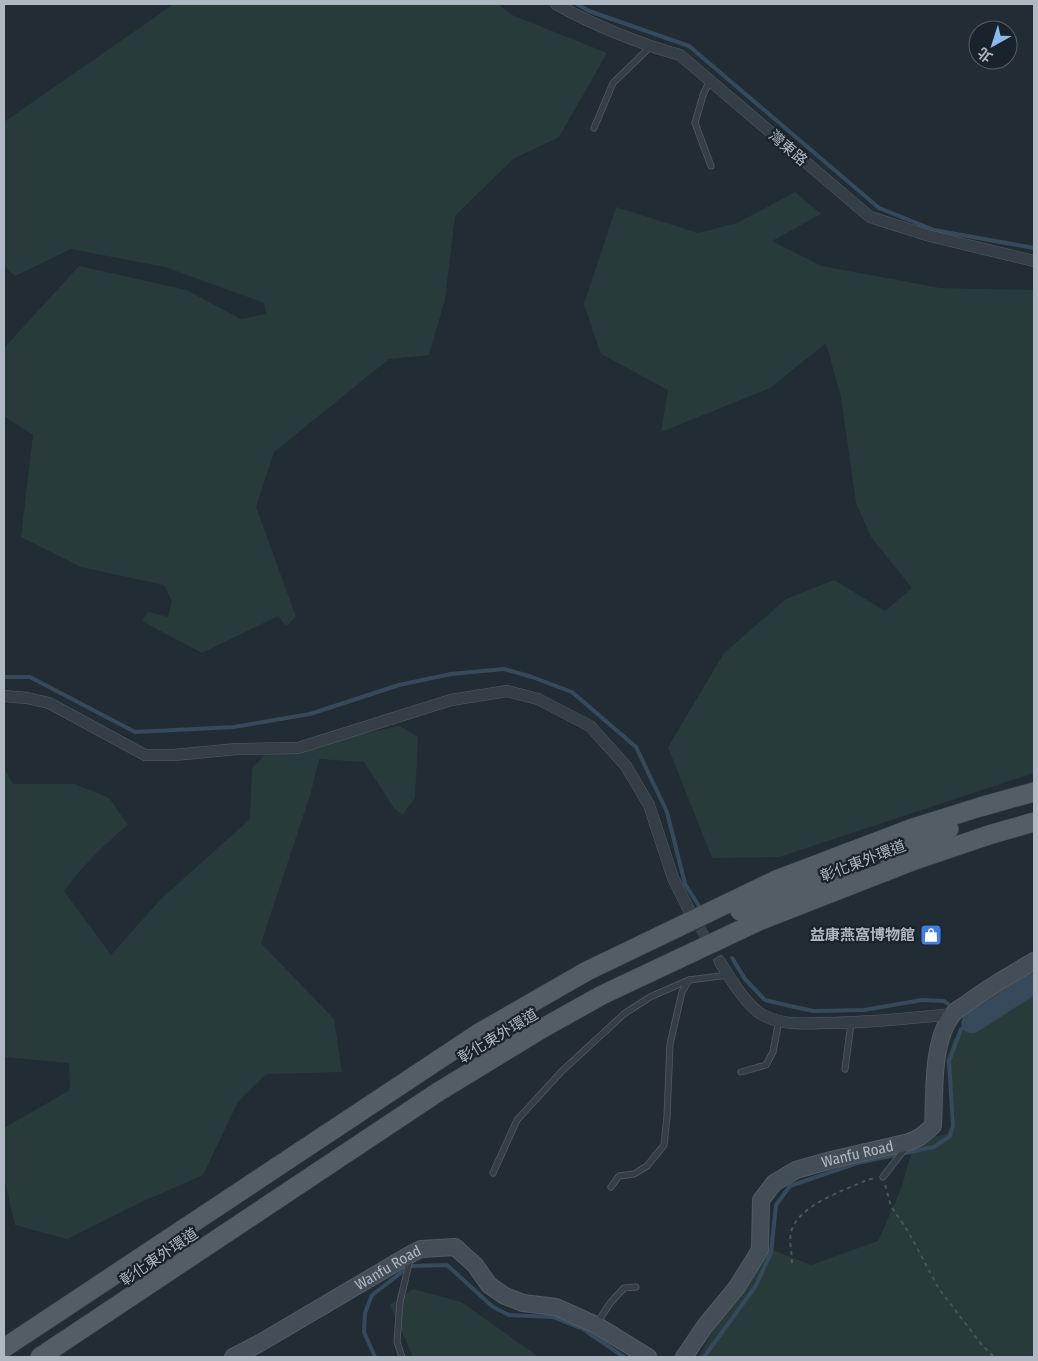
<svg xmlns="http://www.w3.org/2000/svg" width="1038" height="1361" font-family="'Fira Sans Condensed','Noto Sans TC',sans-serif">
<rect width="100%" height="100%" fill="#222c35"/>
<!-- green -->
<g fill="#283b3a">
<path d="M174,4h324l14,11 95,38 -48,84 -46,22 -58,57 -10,83 -16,56 -40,4 -115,93 -18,55 40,110 -10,9 -8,-10 -76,37 -60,-32 6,-9 20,5 4,-16 -8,-16 -83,-18 -60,-30 12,-102 -29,-19v-68l75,-82 107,24 55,29 25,-5 -2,-11 -99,-36 -94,-18 -56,27 -11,-10v-144z"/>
<path d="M795,192l26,22 -49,27 50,25 118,22 94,2v483l-255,84 -67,1 -44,-111 56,-94 62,-54 48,-19 51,31 27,-23 -41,-51 -15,-34 -15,-106 -15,-54 -56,45 -109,44 7,-42 -67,-36 -17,-50 32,-97 82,26 39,-10z"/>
<path d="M400,726l18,11 -3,61 -13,17 -8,-7 -30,-46 -45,-3 -8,33 -50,151 73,76 8,53 -76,2 -28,28 -35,73 -59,26 -77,38 -52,-14 -11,-48v-49l66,-38 -1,-27 -65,-6v-289l9,16h62l34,14 19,27c-24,20 -45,40 -64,66l47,64 50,-56 89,-80 2,-50 14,-16z"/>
<path d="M1034,973v384h-335l61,-112 51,20 67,-24 23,-52 14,-49 32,-6 8,-18 -9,-56 8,-21 17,-22z"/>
<path d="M413,1289l48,13 78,55h-126l-23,-52z"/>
</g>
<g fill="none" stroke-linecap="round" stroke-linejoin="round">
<!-- stream -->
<g stroke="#364a5b" stroke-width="4">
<path d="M577,4l12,7 100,35 190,162 55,22 100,18"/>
<path d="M4,677h26l105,55 99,-5 76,-13 89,-29 52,-11 53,-5 28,8 40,15 64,55 31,65 18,72 14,22"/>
<path d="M732,958l13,21 20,21 25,6 24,5 50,-1 58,-10 22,1 8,6"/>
<path d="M375,1357l-11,-25 1,-19 7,-18 38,-29 37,-1 46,42 16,8 44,2 30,12 41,28"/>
<path d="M704,1357l51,-70 16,-34 5,-48 14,-19 67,-23 77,-16 16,-11 3,-10 -4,-65 12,-32 11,-6 -12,-10"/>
</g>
<!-- river -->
<path stroke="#364a5b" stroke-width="21" d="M972,1023l62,-40"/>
<!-- street-tunnel -->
<path stroke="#37414a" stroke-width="11" stroke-dasharray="11 5.5" stroke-linecap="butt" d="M692,914l28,48"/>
<!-- lane casing -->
<g stroke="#525c64" stroke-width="7">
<g id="lane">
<path d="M710,80l-7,15 -8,28 16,43"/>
<path d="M594,128l19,-45 37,-36"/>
<path d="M845,1069l6,-46"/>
<path d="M741,1072l25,-7 7,-13 6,-32"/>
<path d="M493,1173l24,-53 45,-49 62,-57 26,-17 39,-17"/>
<path d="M883,1177l24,-31"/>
<path d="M611,1187l8,-11 15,-2 13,-8 17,-21 3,-28 3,-73 12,-52 7,-12 39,-5"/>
<path d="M597,1323l14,-21 13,-14 12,-1"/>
<path d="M402,1357l-5,-15 3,-40 10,-43"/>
</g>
</g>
<!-- street casing -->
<g stroke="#525c64" stroke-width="12">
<g id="street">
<path d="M556,4c37,21 84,40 124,51l190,162 60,19 104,25"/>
<path d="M4,696l23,2 22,5 96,52h29l63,-6 61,-1 153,-48 56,-9 31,8 52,27 36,40 23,39 24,73 16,32"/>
<path d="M720,962c10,16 27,45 43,53 19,10 40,9 60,8 44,0 87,-5 131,-9"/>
</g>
</g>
<!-- secondary casing -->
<g stroke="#525c64" stroke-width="18">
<g id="secondary">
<path id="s1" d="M233,1357l27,-14 151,-89 10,-5 34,-2 20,18 14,20 16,11 18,7 33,4 40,18 52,32"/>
<path id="s2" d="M684,1357l21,-31 32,-39 23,-37 1,-50 13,-17 22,-13 35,-10 78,-18 11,-5 13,-11c2,-33 -2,-85 20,-112 4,-5 11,-8 16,-12 20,-15 43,-28 65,-41"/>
</g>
</g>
<!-- primary casing -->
<g stroke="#3e4750" stroke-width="20">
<g id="primary">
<path d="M883,853l66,-24"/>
<path d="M740,911l111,-46"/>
<path d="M4,1348l475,-315 108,-62 189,-91 137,-52 67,-21 54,-15"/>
<path d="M40,1357l398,-265 105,-64 59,-33 157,-74 156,-61 77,-26 42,-12"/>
</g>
</g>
<!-- path -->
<g stroke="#455758" stroke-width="2" stroke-dasharray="4 4" stroke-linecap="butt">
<path d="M885,1185l6,21 18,27 30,56 43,56 12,12"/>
<path d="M792,1263c0,-9 -3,-22 -1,-31 7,-27 54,-42 76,-52l8,-2"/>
</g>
<!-- lane -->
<use href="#lane" stroke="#353e46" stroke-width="5.5"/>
<!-- street -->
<use href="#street" stroke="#353e46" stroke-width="11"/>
<!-- secondary -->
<use href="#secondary" stroke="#434e59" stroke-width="16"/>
<!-- primary -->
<use href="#primary" stroke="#535d66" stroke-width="19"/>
</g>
<!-- icons -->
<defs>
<g id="shop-square" transform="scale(1.125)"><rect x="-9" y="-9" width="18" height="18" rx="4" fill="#3f7fe0" stroke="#1a232b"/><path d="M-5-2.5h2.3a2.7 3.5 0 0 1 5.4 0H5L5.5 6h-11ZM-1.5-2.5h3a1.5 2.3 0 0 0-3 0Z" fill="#fff"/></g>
</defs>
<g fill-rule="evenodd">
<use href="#shop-square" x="931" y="935"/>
</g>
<g text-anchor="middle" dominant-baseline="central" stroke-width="4.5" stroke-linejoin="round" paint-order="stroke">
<!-- street labels -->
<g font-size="15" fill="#afb9c3" stroke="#1a232b">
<text transform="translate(788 148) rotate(41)">灣東路</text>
<text transform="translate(863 861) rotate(-21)">彰化東外環道</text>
<text transform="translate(498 1036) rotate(-31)">彰化東外環道</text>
<text stroke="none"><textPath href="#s2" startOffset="292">Wanfu Road</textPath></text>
<text transform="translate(159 1257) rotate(-34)">彰化東外環道</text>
<text stroke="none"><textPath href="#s1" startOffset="179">Wanfu Road</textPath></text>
</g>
<!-- poi labels -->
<g font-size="15" font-weight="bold" fill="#afb9c3" stroke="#1a232b" text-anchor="end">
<text x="915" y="935">益康燕窩博物館</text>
</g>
</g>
<!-- border -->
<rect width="1038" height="1361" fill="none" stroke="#afb9c3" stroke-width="10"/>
<!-- north arrow -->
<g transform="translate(993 45) rotate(219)"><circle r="24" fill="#1a232b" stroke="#565f68"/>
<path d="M0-4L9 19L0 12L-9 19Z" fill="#88bbef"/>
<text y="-8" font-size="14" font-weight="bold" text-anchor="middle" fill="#afb9c3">北</text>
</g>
</svg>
